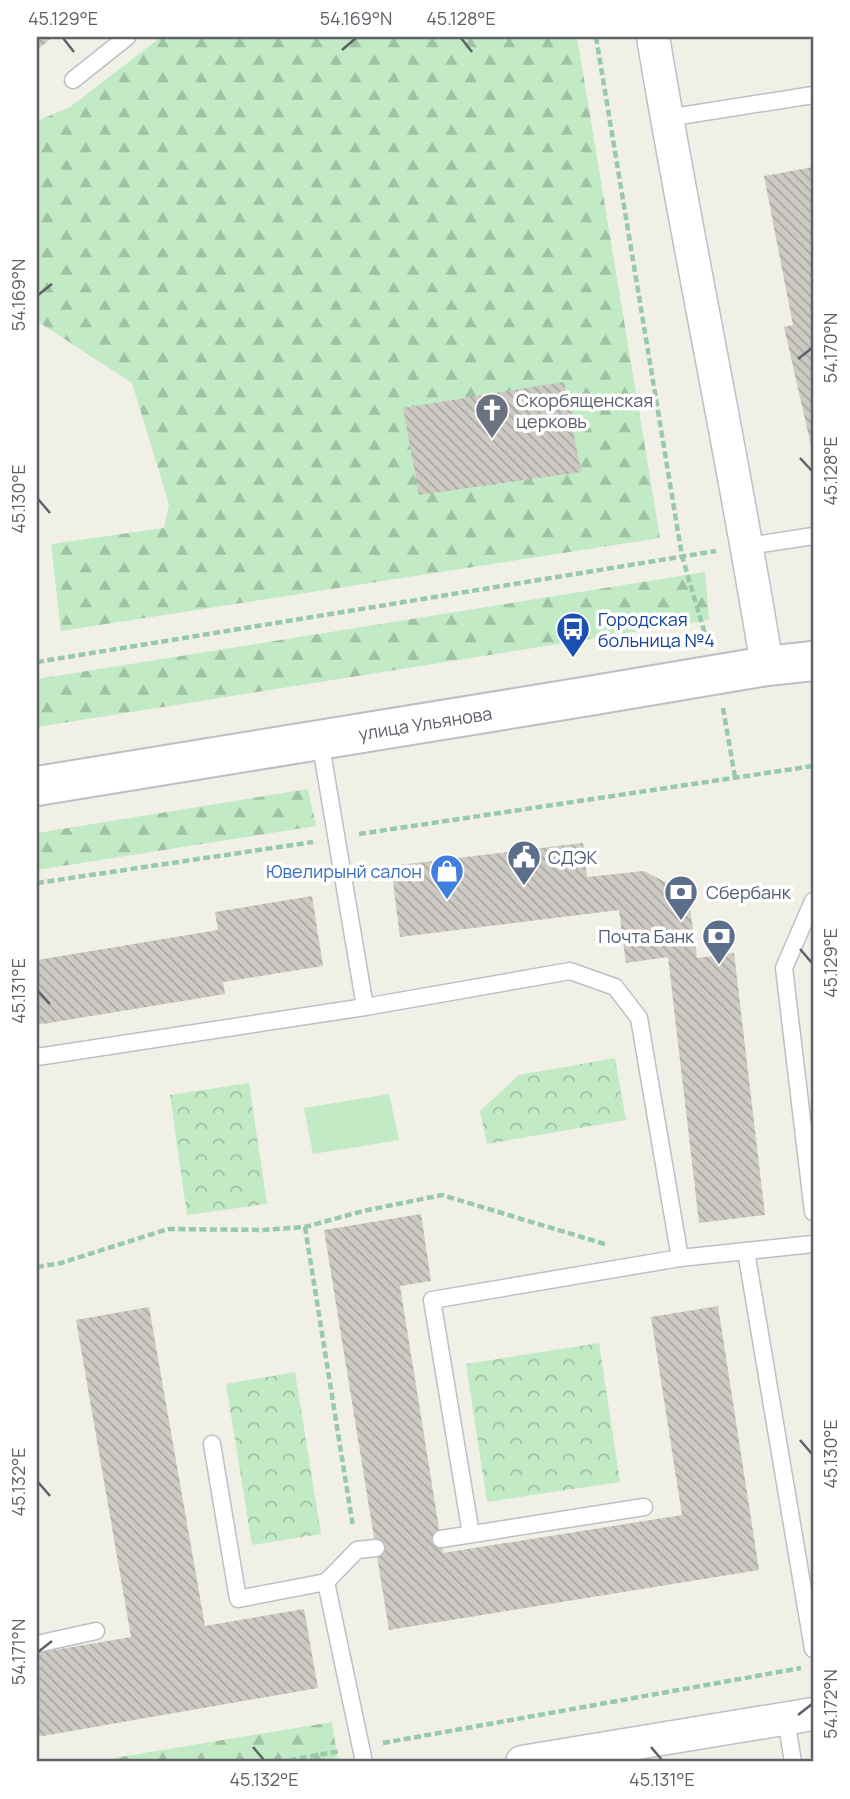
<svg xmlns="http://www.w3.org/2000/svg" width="850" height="1799" font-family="Manrope,sans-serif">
<defs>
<pattern id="forest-firs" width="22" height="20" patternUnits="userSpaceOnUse" patternTransform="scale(1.75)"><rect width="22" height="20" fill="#c1eac5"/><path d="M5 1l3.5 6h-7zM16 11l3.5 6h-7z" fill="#a0c1a4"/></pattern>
<pattern id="park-crowns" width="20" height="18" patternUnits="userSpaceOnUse" patternTransform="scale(1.75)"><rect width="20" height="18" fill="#c1eac5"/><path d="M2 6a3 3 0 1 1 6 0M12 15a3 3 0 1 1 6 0" fill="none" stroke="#a0c1a4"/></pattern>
<pattern id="building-back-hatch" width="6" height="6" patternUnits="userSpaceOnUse" patternTransform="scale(1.75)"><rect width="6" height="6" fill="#cccac3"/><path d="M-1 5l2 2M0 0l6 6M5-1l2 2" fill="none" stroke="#a9a7a2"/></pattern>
</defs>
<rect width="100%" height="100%" fill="#f1f0e6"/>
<!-- green -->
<path fill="#c1eac5" d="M389,1094l10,46 -86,14 -9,-46z"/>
<!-- forest -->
<g fill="url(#forest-firs)">
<path d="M161,37h416l83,501 -599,93 -10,-87 113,-16 5,-24 -37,-121 -95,-62v-200l33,-14z"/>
<path d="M705,572l4,48 -672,107v-48z"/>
<path d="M308,789l8,37 -279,44v-37z"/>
<path d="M332,1722l6,40h-224v-4z"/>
</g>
<!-- park -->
<g fill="url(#park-crowns)">
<path d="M615,1058l11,62 -139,24 -7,-33 39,-36z"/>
<path d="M249,1083l18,121 -80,11 -17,-120z"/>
<path d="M599,1343l21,139 -133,20 -21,-138z"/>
<path d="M295,1372l26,162 -69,11 -26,-161z"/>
</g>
<!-- building -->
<g fill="url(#building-back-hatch)">
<path d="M37,37h16l-16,13z"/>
<path d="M813,167v283h-1l-28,-123 9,-2 -29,-149z"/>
<path d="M564,382l17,90 -162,23 -16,-87z"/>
<path d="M583,843l4,34 57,-6 44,23 9,64 37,-5 31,262 -66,8 -31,-266 -42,6 -7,-53 -219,27 -9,-71z"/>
<path d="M312,896l11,70 -100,16 2,12 -188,31v-65l181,-30 -3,-18z"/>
<path d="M421,1214l10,67 -31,5 43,267 239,-38 -31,-198 67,-11 41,264 -370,60 -65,-400z"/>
<path d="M149,1307l56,319 99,-17 14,79 -281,49v-84l94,-16 -55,-317z"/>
</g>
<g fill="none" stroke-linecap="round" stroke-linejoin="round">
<!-- service casing -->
<g stroke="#bebfc6" stroke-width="19">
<g id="service">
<path d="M73,80l54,-43"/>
<path d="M667,118l146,-23"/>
<path d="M748,546l65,-10"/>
<path d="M813,901l-29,67 29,244"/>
<path d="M365,1007l205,-36 45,16 24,31 41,240 133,-14"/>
<path d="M37,1057l328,-50 -45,-267"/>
<path d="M746,1251l67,398"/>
<path d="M212,1444l26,155 88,-17 38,180"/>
<path d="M471,1534l-39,-234 248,-42"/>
<path d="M441,1539l203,-32"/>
<path d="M326,1582l31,-32 19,-2"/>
<path d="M37,1644l59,-13"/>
<path d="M786,1719l7,43"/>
</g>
</g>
<!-- minor casing -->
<g stroke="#bebfc6" stroke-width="35">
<g id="minor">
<path d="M653,37c35,210 80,418 114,629"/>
<path d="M522,1762l291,-48"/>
</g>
</g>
<!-- secondary casing -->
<g stroke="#bcbec5" stroke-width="42">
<path id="secondary" d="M37,786l552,-90 178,-30 46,-5"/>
</g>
<!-- path -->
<g stroke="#98c9aa" stroke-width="4.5" stroke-dasharray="7 3.5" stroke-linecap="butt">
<path d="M596,37l86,519 25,85"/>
<path d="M37,662l679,-111"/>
<path d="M723,708l12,69"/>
<path d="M359,834l454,-68"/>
<path d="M37,883l276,-41"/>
<path d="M305,1227l48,300"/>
<path d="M37,1267l24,-4 107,-34 96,1 41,-3 58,-16 79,-16 166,50"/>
<path d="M383,1743l418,-75"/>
<path d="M279,1762l61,-11"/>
</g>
<!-- service -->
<use href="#service" stroke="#fff" stroke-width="16"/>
<!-- minor -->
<use href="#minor" stroke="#fff" stroke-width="32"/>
<!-- secondary -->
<use href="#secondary" stroke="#fff" stroke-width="38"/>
</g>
<!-- ticks -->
<path fill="none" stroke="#5e6168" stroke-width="2.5" d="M63,38l11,14M461,38l11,14M342,50l14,-12M38,295l14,-11M798,359l14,-11M800,458l12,13M38,499l12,14M800,949l12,14M38,991l12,13M800,1440l12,14M38,1482l12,14M38,1652l14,-11M798,1715l14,-11M253,1747l11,13M651,1747l11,13"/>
<!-- icons -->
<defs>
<g id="church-pin" transform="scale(1.75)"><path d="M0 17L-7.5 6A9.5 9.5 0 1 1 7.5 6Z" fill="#6b7280" stroke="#fff"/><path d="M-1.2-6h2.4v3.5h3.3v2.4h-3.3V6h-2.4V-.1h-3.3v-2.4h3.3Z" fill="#fff"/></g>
<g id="bus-pin" transform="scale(1.75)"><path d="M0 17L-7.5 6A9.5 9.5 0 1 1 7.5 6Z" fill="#1a4fb4" stroke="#fff"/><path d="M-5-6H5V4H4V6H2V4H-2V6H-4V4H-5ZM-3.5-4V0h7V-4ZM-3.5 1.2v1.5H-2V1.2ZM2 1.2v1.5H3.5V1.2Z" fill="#fff"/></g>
<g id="civic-pin" transform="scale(1.75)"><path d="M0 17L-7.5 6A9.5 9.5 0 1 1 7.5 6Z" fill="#5c6f8a" stroke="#fff"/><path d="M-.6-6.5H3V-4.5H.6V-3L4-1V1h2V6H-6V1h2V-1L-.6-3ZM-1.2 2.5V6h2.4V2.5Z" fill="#fff"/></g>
<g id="shop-pin" transform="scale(1.75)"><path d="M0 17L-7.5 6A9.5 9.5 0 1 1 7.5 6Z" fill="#3f7fe0" stroke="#fff"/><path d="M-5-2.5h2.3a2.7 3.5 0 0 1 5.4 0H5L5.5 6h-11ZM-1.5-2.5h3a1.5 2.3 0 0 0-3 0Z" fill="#fff"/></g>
<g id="bank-pin" transform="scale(1.75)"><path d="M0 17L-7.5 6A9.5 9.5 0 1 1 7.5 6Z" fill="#5c6f8a" stroke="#fff"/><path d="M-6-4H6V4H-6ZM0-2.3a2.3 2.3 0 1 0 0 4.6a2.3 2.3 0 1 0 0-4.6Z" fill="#fff"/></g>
</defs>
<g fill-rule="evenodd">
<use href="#church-pin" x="492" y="410"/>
<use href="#bus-pin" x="573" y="629"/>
<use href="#civic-pin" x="524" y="857"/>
<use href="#shop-pin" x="447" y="871"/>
<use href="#bank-pin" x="681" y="892"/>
<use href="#bank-pin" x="719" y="936"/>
</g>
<g text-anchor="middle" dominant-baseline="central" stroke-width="7" stroke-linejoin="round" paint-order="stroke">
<!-- worship labels -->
<g font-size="18" fill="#5b616d" stroke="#fff" text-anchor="start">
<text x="516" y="400">Скорбященская<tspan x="516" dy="21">церковь</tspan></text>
</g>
<!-- transit labels -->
<g font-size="18" fill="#164399" stroke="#fff" text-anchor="start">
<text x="598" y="619">Городская<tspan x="598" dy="21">больница №4</tspan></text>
</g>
<!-- street labels -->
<g font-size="18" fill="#5e6168" stroke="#fff">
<text transform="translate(425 723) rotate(-9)">улица Ульянова</text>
</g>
<!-- service labels -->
<g font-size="18" fill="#4e5e75" stroke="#fff" text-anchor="start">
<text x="548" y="857">СДЭК</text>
<text x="706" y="892">Сбербанк</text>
<text x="694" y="936" text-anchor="end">Почта Банк</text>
</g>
<!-- shop labels -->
<g font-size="18" fill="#366cbe" stroke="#fff" text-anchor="end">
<text x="422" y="871">Ювелирынй салон</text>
</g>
</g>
<!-- border -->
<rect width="850" height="1799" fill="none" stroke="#ffffff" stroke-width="77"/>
<rect x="38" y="38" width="774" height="1722" fill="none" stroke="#5e6168" stroke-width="2.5"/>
<g font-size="18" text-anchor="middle" fill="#5e6168">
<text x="63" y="25">45.129°E</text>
<text x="356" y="25">54.169°N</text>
<text x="461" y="25">45.128°E</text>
<text transform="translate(19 295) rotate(-90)" y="6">54.169°N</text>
<text transform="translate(831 348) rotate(-90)" y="6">54.170°N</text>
<text transform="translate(831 471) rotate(-90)" y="6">45.128°E</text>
<text transform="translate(19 499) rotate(-90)" y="6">45.130°E</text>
<text transform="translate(831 963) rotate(-90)" y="6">45.129°E</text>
<text transform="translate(19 991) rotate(-90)" y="6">45.131°E</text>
<text transform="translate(831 1454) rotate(-90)" y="6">45.130°E</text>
<text transform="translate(19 1482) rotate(-90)" y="6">45.132°E</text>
<text transform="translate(19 1652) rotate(-90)" y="6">54.171°N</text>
<text transform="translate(831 1704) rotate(-90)" y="6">54.172°N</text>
<text x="264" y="1786">45.132°E</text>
<text x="662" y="1786">45.131°E</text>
</g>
</svg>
